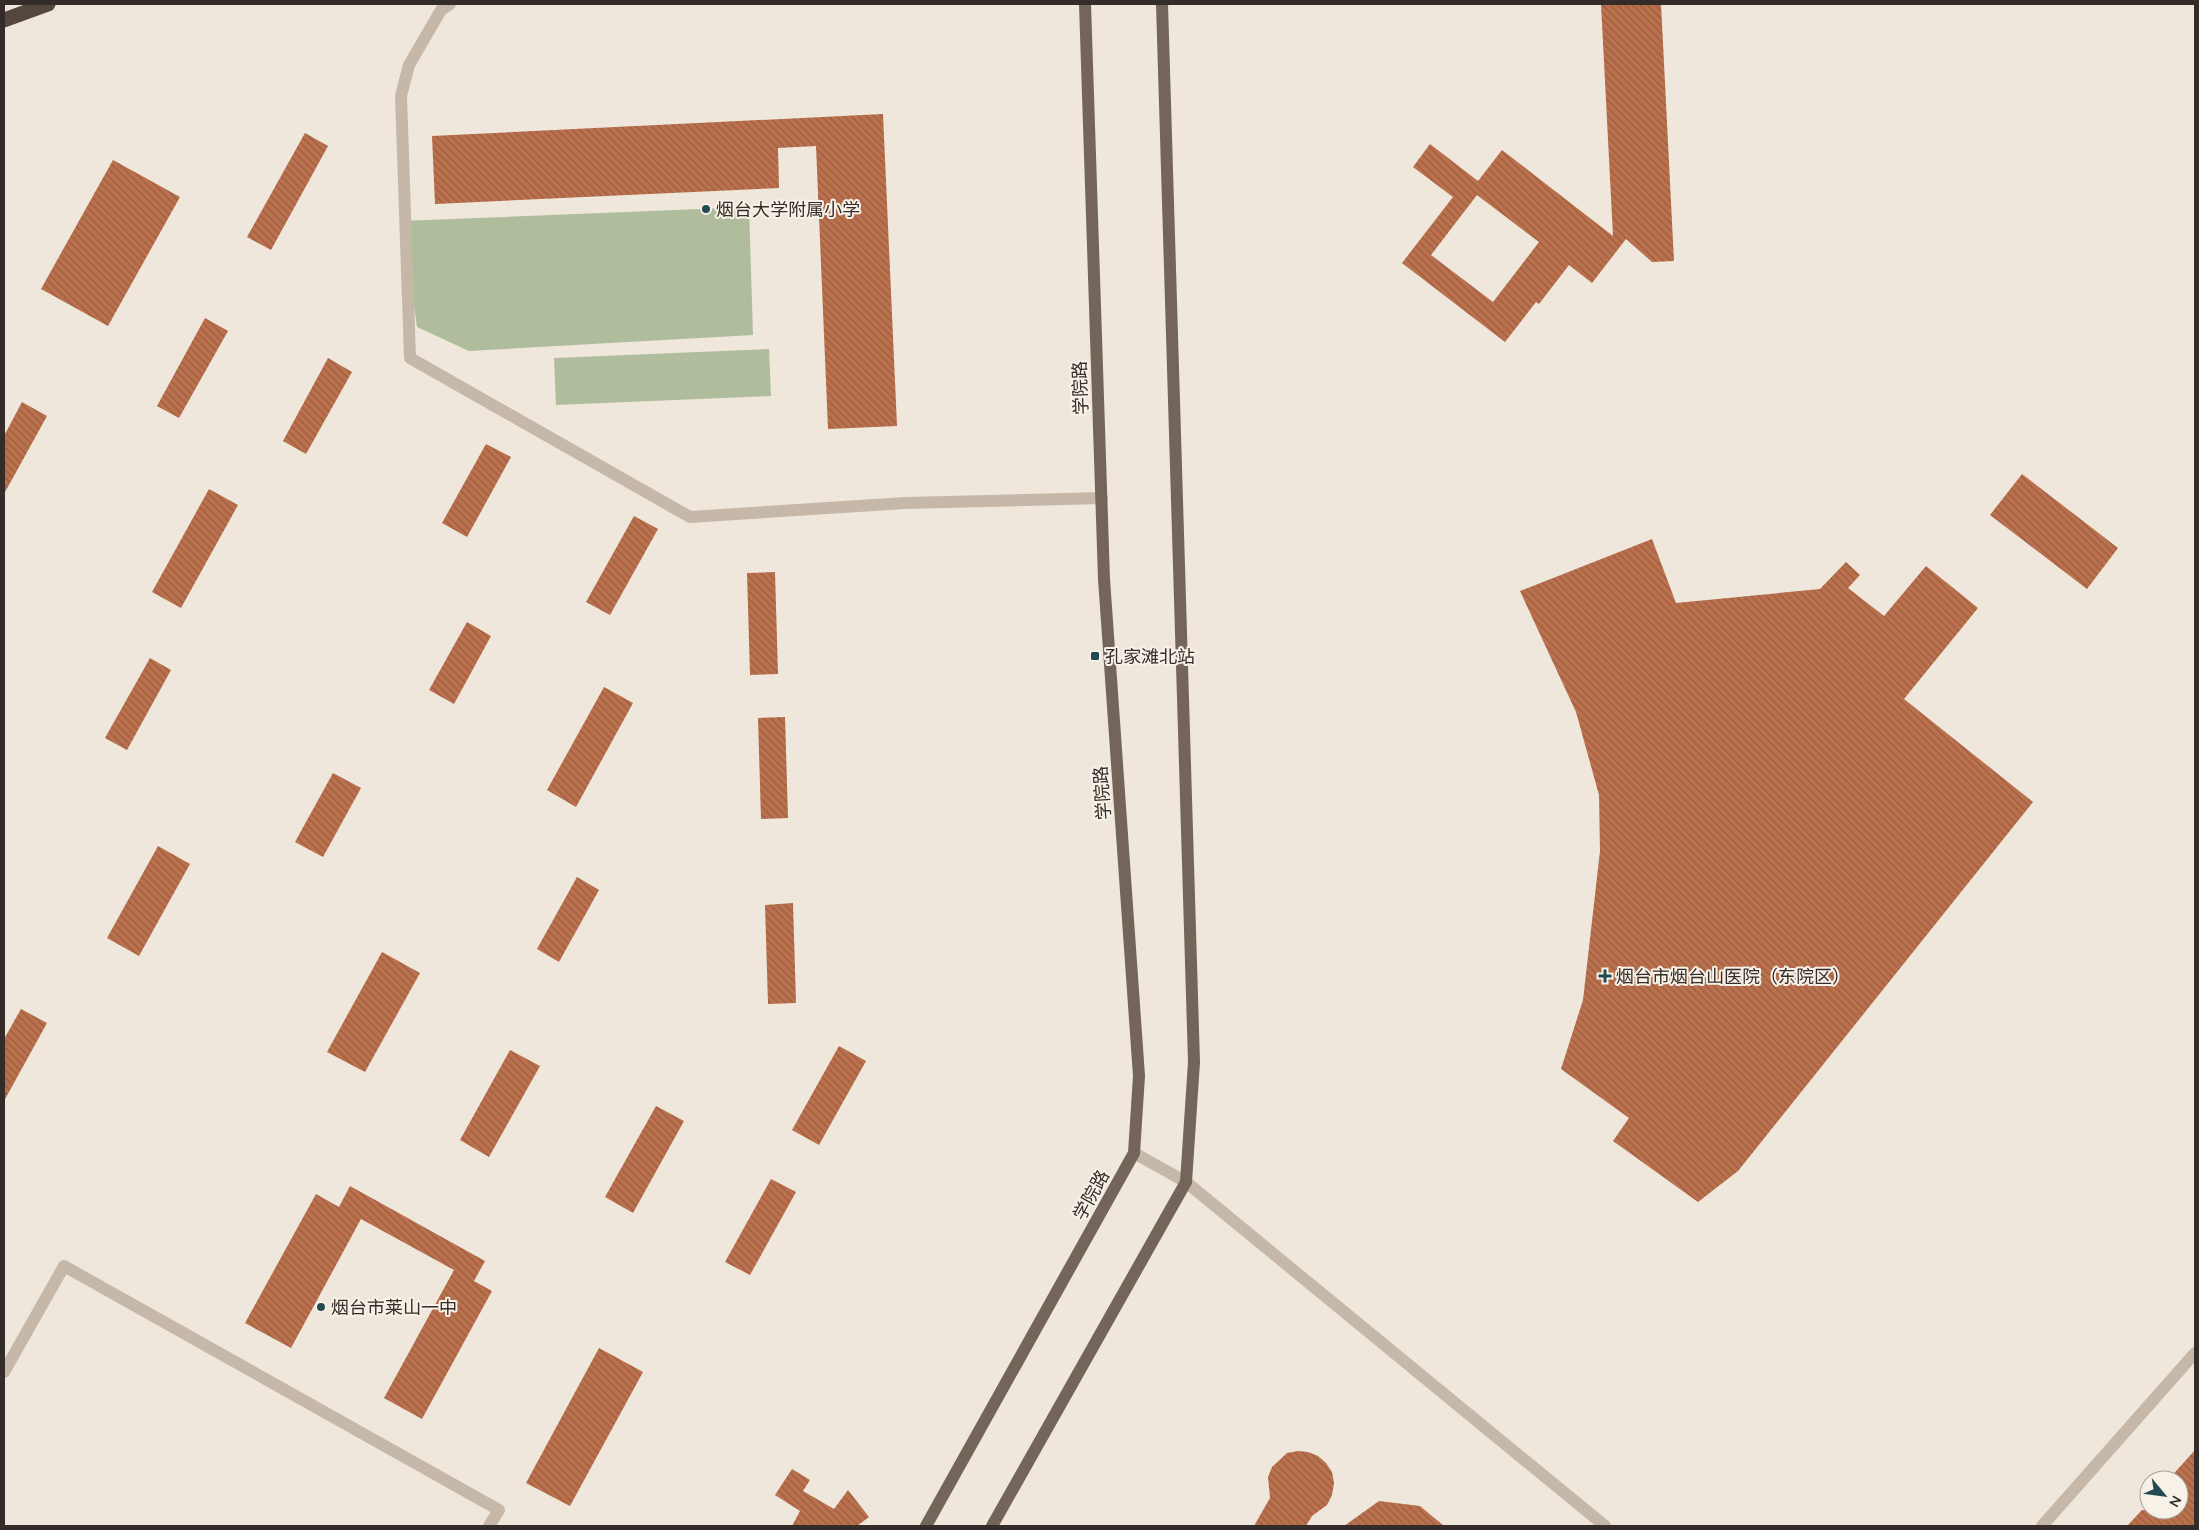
<svg xmlns="http://www.w3.org/2000/svg" width="2199" height="1530" font-family="Quicksand,'Noto Sans SC',sans-serif">
<defs>
<pattern id="building-back-hatch" width="6" height="6" patternUnits="userSpaceOnUse" patternTransform="scale(1.25)"><rect width="6" height="6" fill="#bb714d"/><path d="M-1 5l2 2M0 0l6 6M5-1l2 2" fill="none" stroke="#995d40"/></pattern>
</defs>
<rect width="100%" height="100%" fill="#efe7db"/>
<!-- pitch -->
<g fill="#afbd9c">
<path d="M749,207l4,128 -284,16 -52,-24 -15,-106z"/>
<path d="M769,349l2,47 -215,9 -2,-47z"/>
</g>
<!-- building -->
<g fill="url(#building-back-hatch)" fill-rule="evenodd">
<path d="M1601,4h60l13,257 -22,1 -26,-23 -34,44 -23,-18 -30,39 -3,-2 -31,40 -103,-79 51,-66 -40,-30 17,-23 48,37 24,-31 111,86zM1477,195l62,47 -46,60 -62,-47z"/>
<path d="M883,114l14,312 -69,3 -12,-283 -38,2 1,40 -344,16 -3,-68z"/>
<path d="M305,133l23,13 -57,104 -24,-13z"/>
<path d="M113,160l67,37 -72,129 -67,-37z"/>
<path d="M205,318l23,13 -49,87 -22,-12z"/>
<path d="M328,358l24,14 -46,82 -23,-13z"/>
<path d="M22,402l25,14 -43,78v-58z"/>
<path d="M486,444l25,13 -44,80 -25,-14z"/>
<path d="M2022,474l96,74 -31,41 -97,-74z"/>
<path d="M209,489l29,16 -57,103 -29,-16z"/>
<path d="M634,516l24,13 -48,86 -24,-13z"/>
<path d="M1652,539l24,64 144,-14 26,-27 14,13 -12,13 36,28 42,-50 52,42 -74,91 129,103 -295,369 -40,31 -85,-61 16,-23 -68,-49 22,-69 17,-149 -1,-56 -23,-83 -56,-121z"/>
<path d="M775,572l3,102 -28,1 -3,-102z"/>
<path d="M467,622l24,14 -37,68 -25,-14z"/>
<path d="M150,658l21,12 -44,80 -22,-12z"/>
<path d="M604,687l29,16 -57,104 -29,-17z"/>
<path d="M785,717l3,101 -27,1 -3,-101z"/>
<path d="M333,773l28,15 -38,69 -28,-15z"/>
<path d="M158,846l32,18 -51,92 -32,-18z"/>
<path d="M577,877l22,13 -40,72 -22,-13z"/>
<path d="M793,903l3,100 -28,1 -3,-99z"/>
<path d="M382,952l38,21 -55,99 -38,-20z"/>
<path d="M21,1009l26,14 -43,78v-62z"/>
<path d="M839,1046l27,15 -47,84 -27,-15z"/>
<path d="M510,1050l30,16 -51,91 -29,-17z"/>
<path d="M656,1106l28,15 -51,92 -28,-16z"/>
<path d="M771,1179l25,13 -46,83 -25,-13z"/>
<path d="M350,1186l135,75 -11,20 18,10 -70,128 -38,-21 70,-128 -93,-51 -70,129 -46,-25 71,-129 23,13z"/>
<path d="M599,1348l44,24 -73,134 -44,-23z"/>
<path d="M2195,1450v76h-68l15,-16h37v-30h-11z"/>
<path d="M1298,1451l10,1 10,4 8,7 6,9 2,11 -2,12 -5,10 -15,11 -6,10h-52l16,-28 -2,-21 4,-10 15,-14z"/>
<path d="M792,1469l18,11 -7,11 31,18 14,-19 21,27 -12,9h-65l8,-15 -25,-16z"/>
<path d="M1379,1501l41,5 24,20h-100z"/>
</g>
<g fill="none" stroke-linecap="round" stroke-linejoin="round">
<!-- minor -->
<g stroke="#c6b8a8" stroke-width="12">
<path d="M450,4l-9,6 -32,55 -8,31 9,262 280,159 215,-14 197,-5"/>
<path d="M1134,1153l52,29 419,344"/>
<path d="M4,1372l60,-106 435,244 -10,16"/>
<path d="M2042,1526l153,-173"/>
</g>
<!-- major -->
<g stroke="#74655a" stroke-width="12">
<path d="M926,1526l208,-373 5,-77 -35,-497 -19,-575"/>
<path d="M992,1526l194,-344 8,-120 -32,-1058"/>
</g>
<!-- highway -->
<path stroke="#54473f" stroke-width="15" d="M4,20l44,-16"/>
</g>
<!-- markers -->
<g fill="#214a51" stroke="#f7f1e7" stroke-width="2">
<circle cx="706" cy="209" r="5"/>
<rect x="1090" y="651" width="10" height="10" rx="2.5"/>
<path d="M1602.5 968.5h5v5h5v5h-5v5h-5v-5h-5v-5h5z"/>
<circle cx="321" cy="1307" r="5"/>
</g>
<g text-anchor="middle" dominant-baseline="central" stroke-width="4" stroke-linejoin="round" paint-order="stroke">
<!-- poi labels -->
<g font-size="18" fill="#342c28" stroke="#f7f1e7" text-anchor="start">
<text x="716" y="209">烟台大学附属小学</text>
<text x="1105" y="656">孔家滩北站</text>
<text x="1616" y="976">烟台市烟台山医院（东院区）</text>
<text x="331" y="1307">烟台市莱山一中</text>
</g>
<!-- street labels -->
<g font-size="18" fill="#342c28" stroke="#f7f1e7">
<text transform="translate(1080 388) rotate(-92)">学院路</text>
<text transform="translate(1102 793) rotate(-94)">学院路</text>
<text transform="translate(1091 1195) rotate(-61)">学院路</text>
</g>
</g>
<!-- border -->
<rect width="2199" height="1530" fill="none" stroke="#342c28" stroke-width="10"/>
<!-- north arrow -->
<g transform="translate(2164 1495) rotate(119)"><circle r="24" fill="#f7f1e7" stroke="#a9a29b"/>
<path d="M0-4L9 19L0 12L-9 19Z" fill="#214a51"/>
<text y="-8" font-size="14" font-weight="bold" text-anchor="middle" fill="#342c28">N</text>
</g>
</svg>
